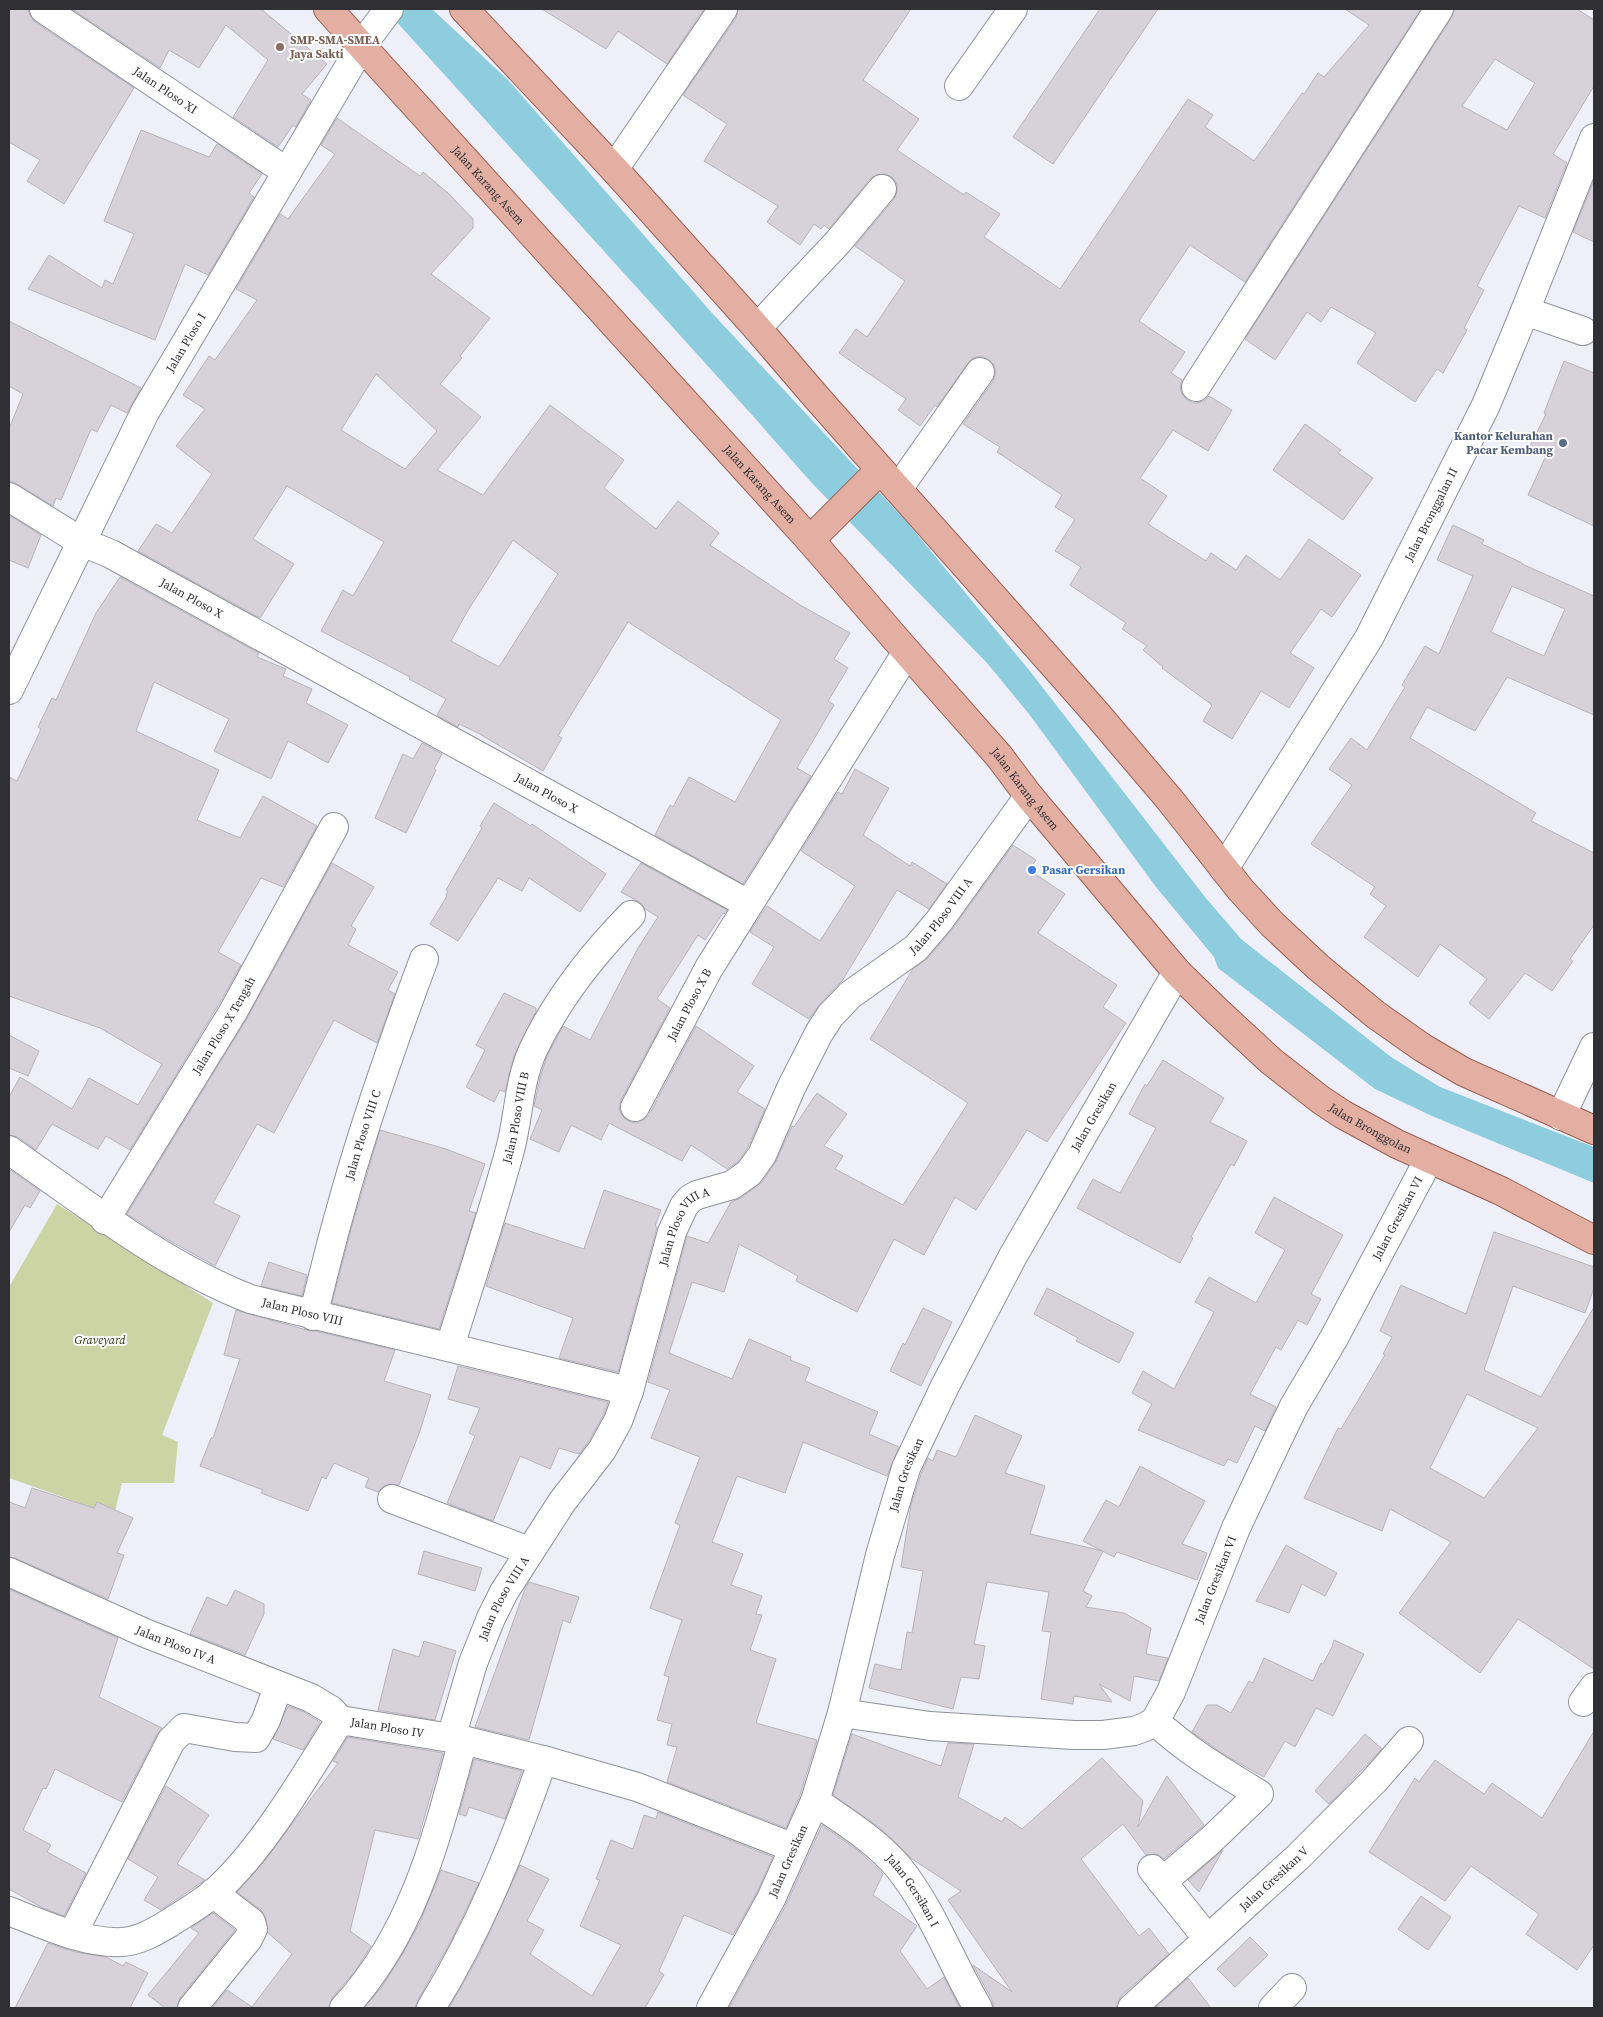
<svg xmlns="http://www.w3.org/2000/svg" width="1603" height="2017" font-family="'Source Serif 4',serif">
<rect width="100%" height="100%" fill="#eeeff8"/>
<!-- green -->
<path fill="#ccd3a4" d="M57,1204l156,99 -51,132 16,7 -4,41h-52l-8,32 -105,-37v-191z"/>
<!-- water -->
<path fill="#8dcddd" d="M385,9h47l76,71 204,233 194,208 123,149 176,227 36,42 150,118 49,30 154,60v36l-162,-67 -57,-27 -157,-121 -4,-11 -58,-70 -127,-173 -42,-51 -178,-183 -56,-64z"/>
<!-- building -->
<g fill="#d7d2da" stroke="#b7b3bb" fill-rule="evenodd">
<path d="M9,9h19l2,7 5,6 99,66 -70,116 -37,-23 13,-21 -31,-18z"/>
<path d="M72,9h189l66,55 -25,30 9,6 -15,27 -3,-2 -15,22 -45,-30 35,-57 -42,-35 -27,43 -30,-18 -9,18z"/>
<path d="M542,9h162l-37,55 -49,-33 -12,18z"/>
<path d="M738,9h173l-48,71 56,39 -22,31 67,45 2,-3 34,22 -16,23 76,52 128,-190 25,16 -8,12 49,34 48,-68 2,1 14,-21 6,4 45,-52 -24,-16h76l-176,273 -55,-37 -51,76 46,31 -14,21 11,7 -2,7 2,7 5,6 9,3 8,-2 5,-5 23,14 -24,41 -35,-21 -33,48 27,18 -19,28 58,37 5,-8 25,17 10,-15 34,25 29,-41 52,36 -29,42 -11,-8 -31,44 24,15 -25,40 -28,-17 -29,48 -29,-18 9,-16 -50,-37 1,-1 -20,-17 4,-4 -25,-17 4,-6 -56,-38 11,-18 -26,-16 20,-32 -20,-12 7,-12 -65,-43 3,-5 -37,-23 30,-43 3,-8 -2,-8 -5,-5 -8,-4 -8,2 -5,5 -31,44 -2,-2 -15,21 -22,-16 8,-11 -67,-46 17,-24 11,8 38,-56 -50,-35 39,-47 3,-7v-8l-5,-7 -7,-3 -9,1 -6,4 -41,50 -5,-4 -3,4 -7,-5 -14,21 -33,-23 11,-16 -74,-45 23,-37 -44,-29 53,-77z"/>
<path d="M1100,9h58l-105,155 -40,-27z"/>
<path d="M1454,9h123l17,11v66l-41,68 14,9 -22,55 -26,-12 -42,80 7,4 -20,38 3,2 -24,43 -6,-4 -22,33 -58,-39 19,-30 -45,-26 -10,15 -14,-10 -32,48 -30,-21 207,-322zM1495,59l40,24 -28,47 -45,-24z"/>
<path d="M337,118l83,58 3,-4 25,21 25,26v9l-42,46 59,44 -30,38 2,2 -22,26 41,33 -44,53 46,25 67,-90 74,55 -20,28 52,41 22,-28 41,32 -9,12 90,60 50,28 -16,26 14,9 -20,33 6,4 -37,63 14,8 -68,108 -88,-49 15,-30 3,2 16,-30 46,25 46,-82 -153,-98 -70,114 4,2 -19,33 -67,-39 -17,-8 -1,3 -21,-12 9,-16 -37,-20 1,-2 -89,-46 22,-41 10,6 31,-54 -97,-56 -34,53 41,25 -34,54 -122,-67 18,-27 16,9 40,-59 -36,-28 29,-37 -22,-14 26,-39 6,4 42,-60 -21,-11 44,-75 8,5 47,-65 -14,-9zM376,374l61,57 -32,38 -64,-39zM513,540l45,34 -59,93 -48,-26 16,-29z"/>
<path d="M141,130l68,27 8,-13 45,30 -13,19 5,4 -46,78 -23,-11 -30,76 -127,-51 21,-34 53,33 3,-8 8,4 21,-50 -30,-13z"/>
<path d="M1594,180v62l-21,-10z"/>
<path d="M9,321l132,67 -14,25 -16,-8 -14,27 -6,-3 -30,71 -5,-2 -3,8 -36,-22 -8,-3v-52l14,-35 -14,-8z"/>
<path d="M1564,361l30,12v153l-66,-31 18,-39 -17,-8 17,-34 -2,-1z"/>
<path d="M1305,424l36,26 -3,3 35,25 -30,42 -70,-50z"/>
<path d="M9,515l32,20 -13,33 -19,-8z"/>
<path d="M1453,525l31,15 -2,4 40,19v1l72,32v119l-87,-38 -32,54 -48,-24 -17,31 126,75 -5,8 63,32v72l-24,34 3,2 -21,30 -27,-18 -36,46 -20,-16 18,-24 -47,-35 -22,33 -54,-40 22,-31 -16,-12 5,-7 -64,-43 41,-59 -23,-16 22,-31 16,12 38,-63 -3,-2 23,-39 14,8 34,-78 -36,-16zM1512,586l53,23 -21,47 -53,-24z"/>
<path d="M120,577l139,76 -2,4 29,12 -3,7 29,13 -6,14 42,22 -20,38 -40,-22 -17,38 -57,-28 15,-32 -75,-37 -18,49 83,39 -22,50 43,18 23,-42 54,30 -34,61 -22,-9 -43,74 23,13 -22,39 -89,146 -24,-14 -8,13 -46,-25 -16,26 -18,-13 -9,-2v-38l11,-20 52,32 17,-31 49,27 24,-41 -62,-36 -91,-32v-219l8,4 24,-52 -3,-2 14,-29 4,2 40,-87z"/>
<path d="M422,743l20,11 -8,15 2,1 -30,63 -31,-15 28,-64 10,5z"/>
<path d="M855,769l34,19 -26,47 47,31 2,-4 35,22 -18,25 -32,-19 -55,91 -23,24 -10,14 -57,-35 22,-37 -24,-15 17,-26 53,35 35,-55 -54,-35 37,-59 4,2z"/>
<path d="M494,803l37,23 1,-2 74,50 -26,38 -51,-34 -7,13 -24,-13 -40,63 -28,-17 17,-28 -1,-1 2,-4 -2,-1 36,-62 -2,-2z"/>
<path d="M1013,845l23,15 -7,10 36,24 -27,39 79,52 -14,22 23,16 -79,119 -20,-12 -51,80 -21,-13 -31,58 -30,-16 -37,73 -61,-31 2,-5 -59,-32 -15,48 -32,-10 -23,71 63,26 17,-40 42,18 -1,3 20,8 -5,13 73,31 -9,22 30,13 -12,29 -84,-34 -18,51 -48,-17 -25,66 31,12 -12,31 31,11 -6,18 6,1 -12,35 26,9 -20,64 61,17 -17,55 -14,33 -119,-46 10,-35 -10,-2 5,-21 -15,-4 12,-43 -5,-2 18,-55 -32,-12 30,-83 -5,-2 25,-66 -49,-19 19,-48 -22,-8 39,-146 21,7 23,-41 10,-4 21,-16 14,-21 16,-35 2,1 23,-34 30,21 -23,32 19,10 -8,13 68,36 65,-102 -98,-64 43,-70 15,-11 23,-27z"/>
<path d="M332,863l42,24 -23,39 5,3 -8,16 50,27 -10,18 7,4 -18,49 -43,-23 -60,113 -17,-9 -44,79 27,13 -25,50 -52,-29 -36,-23 119,-194z"/>
<path d="M641,863l86,47 -3,4 -1,-1 -18,27 -7,-5 -41,64 13,9 -49,92 -2,8 3,8 6,5 8,2 7,-3 6,-5 47,-89 58,40 -17,26 28,17 -17,38 -10,15 -11,7 -36,-24 -9,16 -73,-38 -8,17 -30,-15 -12,27 -29,-13 12,-29 -8,-4 6,-28 7,-22 16,-30 27,14 48,-92 20,-31 -14,-9 -3,-5 -20,-11z"/>
<path d="M504,993l32,15v3l-22,45 -9,36 -5,-2 -6,12 -28,-15 19,-37 -9,-5z"/>
<path d="M9,1035l30,16 -11,25 -19,-8z"/>
<path d="M1163,1060l61,38 -14,24 37,19 -13,25 -3,-2 -40,73 2,1 -13,25 -103,-55 16,-29 27,14 36,-65 -27,-14 16,-30 2,2z"/>
<path d="M380,1130l66,19 39,15 -16,47 7,2 -37,116 -107,-26 19,-74z"/>
<path d="M9,1169l31,22 -10,17 -5,-3 -16,27z"/>
<path d="M604,1190l57,20 -6,16 2,1 -39,145 -59,-14 14,-40 -87,-32 19,-63 79,26z"/>
<path d="M1274,1197l69,38 -32,59 10,5 -14,26 -9,-5 -17,30 -5,-3 -26,47 26,13 -11,24 -10,-5 -18,37 -9,-4 -4,7 -86,-36 14,-26 -20,-11 11,-22 31,18 40,-77 -19,-10 14,-25 47,26 29,-53 -30,-17z"/>
<path d="M1494,1232l100,35v21l-9,25 -72,-27 -29,84 57,27 53,-90v362l-76,-50 -38,54 -81,-60 52,-71 -61,-33 -8,22 -78,-33 34,-70 3,1 44,-74 -2,-1 9,-17 -12,-6 21,-46 65,29zM1467,1394l71,34 -54,70 -54,-30z"/>
<path d="M269,1262l38,13 -5,21 -41,-10z"/>
<path d="M1047,1288l87,45 -15,30 -43,-22 2,-3 -44,-24z"/>
<path d="M923,1308l29,14 -31,64 -31,-15 13,-28 2,2z"/>
<path d="M236,1310l74,21h6l79,19 -11,31 47,14 -11,36 -21,54 -10,-1 -6,3 -5,5 -13,-5 4,-9 -35,-15 -8,16 -4,-2 -14,34 -47,-18 2,-3 -63,-24 11,-28h2l27,-79 -16,-4z"/>
<path d="M458,1366l150,36 -4,12 -15,27 -10,13 -20,-6 -9,21 -30,-13 -27,65 -46,-18 28,-67 -6,-3 11,-25 -32,-9z"/>
<path d="M975,1415l47,21 -17,37 40,13 -15,48 73,17 -20,40 9,5 -6,11 38,6 27,15 -5,26 22,4 -9,23 -25,-5 -4,25 -31,-17 13,18 -38,-6 -1,8 -32,-5 10,-67 -9,-1 7,-39 -62,-10 -13,62 11,2 -6,33 -18,-2 -8,32 -84,-21 6,-24 26,6 6,-38 5,1 11,-62 -22,-4 10,-62 10,-31 7,-16 5,3 4,-11 19,7z"/>
<path d="M1140,1466l65,35 -23,43 25,9 -10,27 -80,-28 -3,5 -31,-16 23,-41 13,7z"/>
<path d="M32,1488l62,20 3,-6 36,16 -16,35 7,2 -16,44 -93,-41 -6,-1v-55l16,6z"/>
<path d="M1286,1545l51,28 -12,23 -23,-12 -13,29 -33,-12z"/>
<path d="M424,1551l58,17 -7,23 -57,-17z"/>
<path d="M529,1582l50,15 -9,26 -7,-3 -34,120 -54,-13 50,-138z"/>
<path d="M9,1589l109,49 -19,59 63,31 -5,6 -35,68 -67,-33 -9,20 -3,-1 -20,42 28,15 -4,7 39,21 -22,43 -21,-8 -34,-19z"/>
<path d="M235,1590l29,14v10l-19,41 -55,-21 17,-37 20,9z"/>
<path d="M1334,1640l30,14 -31,62 -17,-8 -21,39 -10,-6 -21,36 -38,-21 -34,-24 15,-27h10l14,8 18,-32 4,2 11,-25 49,23 8,-18 2,1 9,-17z"/>
<path d="M424,1641l32,10 -21,69 -57,-10 15,-61 26,8z"/>
<path d="M288,1706l16,6 16,10 -17,28 -30,-11z"/>
<path d="M1594,1731v214l-17,25 -51,-36 13,-20 -68,-48 -26,35 -76,-49 46,-74 4,4 16,-22 49,34 8,-11 50,35z"/>
<path d="M852,1734l89,32 7,-23 26,1 -16,53 44,25 3,-5 17,12 80,-71 41,43 -5,26 29,-51 37,49 -40,34 -7,-5 -11,1 -23,-31 -42,35 58,77 10,-8 20,26 -48,42 -4,7v5h-123l-2,-8 -19,-35 39,27 -64,-92 13,-9 -49,-32 -32,-31 -47,-33z"/>
<path d="M1365,1734l17,15 -53,55 -14,-13z"/>
<path d="M348,1737l95,16 -25,86 -43,-9 -25,101 21,15 -15,24 -24,28 -3,10h-117l15,-18 25,17 40,-53 -25,-22 -1,-14 -5,-8 -24,-18 25,-28 76,-101 -5,-2z"/>
<path d="M474,1759l48,12 -17,48 -36,-12 -3,9 -7,-2z"/>
<path d="M166,1786l43,29 -32,49 28,16 -44,30 -17,-10 14,-23 -30,-18z"/>
<path d="M658,1812l115,45 -16,35 -24,43 -49,-20 -25,56 5,4 -19,33h-196l30,-53 41,-90 29,14 -22,42 17,9 -14,24 62,42 29,-51 -41,-19 20,-46 -4,-1 15,-39 22,9 11,-34 12,4z"/>
<path d="M822,1825l38,27 23,22 -10,21 44,31 -17,25 27,38 17,-12 16,31h-231l56,-101z"/>
<path d="M1223,1850l-24,42 -11,-12z"/>
<path d="M441,1870l38,13 -28,58 -33,59 -3,8h-51l17,-20 21,-33 18,-33z"/>
<path d="M1421,1896l30,21 -23,33 -30,-21z"/>
<path d="M213,1913l22,17 -55,68 -3,10h-12l-17,-13 51,-62 -8,-5z"/>
<path d="M1250,1937l18,18 -33,32 -18,-18z"/>
<path d="M48,1943l27,9 31,5 17,9 3,-4 22,11 -18,35h-115z"/>
<path d="M1188,1978l23,30h-56z"/>
</g>
<g fill="none" stroke-linecap="round" stroke-linejoin="round">
<!-- minor casing -->
<g stroke="#90929a" stroke-width="30">
<g id="minor">
<path id="s1" d="M44,9l243,163"/>
<path d="M959,86l54,-77"/>
<path d="M614,169l109,-160"/>
<path d="M1525,311l58,20"/>
<path d="M757,328l81,-86 44,-53"/>
<path d="M1196,387l243,-378"/>
<path d="M898,489l82,-117"/>
<path id="s2" d="M9,497l73,45 29,12 637,350"/>
<path id="s3" d="M9,690l136,-278 217,-367 27,-36"/>
<path id="s4" d="M1224,869l145,-231 117,-233 39,-94 69,-173"/>
<path id="s5" d="M635,1107l74,-139 198,-316"/>
<path d="M1561,1116l33,-69"/>
<path id="s6" d="M9,1150c78,54 152,114 241,149l379,92"/>
<path id="s7" d="M105,1220l128,-208 101,-185"/>
<path id="s8" d="M313,1316c9,-35 17,-70 27,-104 23,-86 53,-170 84,-253"/>
<path id="s9" d="M450,1346c21,-66 43,-133 61,-200 8,-33 8,-65 22,-96 24,-51 59,-95 98,-135"/>
<path d="M392,1499l137,52"/>
<path id="s10" d="M9,1572l136,61 166,65 20,12 9,10"/>
<path d="M1583,1702l11,-15"/>
<path id="s11" d="M842,1713l88,13 144,9h29l31,-4 11,-4 10,-6 16,-29 65,-164 32,-68 26,-54 40,-68 95,-179"/>
<path d="M1155,1721c32,30 66,50 104,73l-48,46 -49,42"/>
<path id="s12" d="M451,1738l22,-75 18,-45 13,-26 58,-90 40,-52 16,-29 11,-30 43,-159 12,-26 6,-7 7,-4 35,-10 17,-12 13,-18 29,-67 28,-55 11,-17 20,-21 66,-47 23,-27 90,-125"/>
<path id="s13" d="M815,1801c28,20 61,39 84,67 33,41 52,94 79,140"/>
<path d="M1152,1869l55,69"/>
<path id="s14" d="M9,1911c33,13 76,33 113,31 18,-1 34,-11 49,-20 14,-9 31,-19 44,-30 48,-43 90,-116 125,-172l123,20 80,20 94,27 157,61"/>
<path d="M73,1933l98,-192 13,-13 51,9 21,1 10,-18 12,-33"/>
<path d="M192,2008l56,-69 5,-10 -2,-7 -38,-29"/>
<path d="M344,2008c70,-75 93,-172 119,-268"/>
<path d="M431,2008c48,-78 82,-162 112,-248"/>
<path id="s15" d="M711,2008l60,-109 44,-98 27,-88 38,-158 26,-87 39,-82 68,-130 164,-284"/>
<path id="s16" d="M1132,2008l166,-151 76,-76 35,-40"/>
<path d="M1273,2008l19,-20"/>
</g>
</g>
<!-- major casing -->
<g stroke="#976053" stroke-width="30">
<g id="major">
<path id="s17" d="M328,9l482,531 97,112 92,104 30,40 148,176 40,39 54,50 50,39 21,14 55,30 104,47 93,49"/>
<path d="M464,9l150,160 143,159 60,70 279,315 74,87 70,89 32,35 46,43 58,48 47,33 41,24 130,58"/>
<path d="M810,540l70,-70"/>
</g>
</g>
<!-- minor -->
<use href="#minor" stroke="#fff" stroke-width="28"/>
<!-- major -->
<use href="#major" stroke="#e2afa2" stroke-width="28"/>
</g>
<!-- markers -->
<circle fill="#8d6e63" stroke="#fff" stroke-width="2" cx="280" cy="47" r="5"/>
<circle fill="#5c6f8a" stroke="#fff" stroke-width="2" cx="1563" cy="443" r="5"/>
<circle fill="#3f7fe0" stroke="#fff" stroke-width="2" cx="1032" cy="870" r="5"/>
<g text-anchor="middle" dominant-baseline="central" stroke-width="4" stroke-linejoin="round" paint-order="stroke">
<!-- education labels -->
<g font-size="12" font-weight="bold" fill="#785e54" stroke="#fff" text-anchor="start">
<text x="290" y="40">SMP-SMA-SMEA<tspan x="290" dy="14">Jaya Sakti</tspan></text>
</g>
<!-- street labels -->
<g font-size="12" fill="#303034" stroke="#fff">
<text stroke="none"><textPath href="#s1" startOffset="146">Jalan Ploso XI</textPath></text>
<text stroke="none"><textPath href="#s17" startOffset="238">Jalan Karang Asem</textPath></text>
<text stroke="none"><textPath href="#s3" startOffset="390">Jalan Ploso I</textPath></text>
<text stroke="none"><textPath href="#s17" startOffset="642">Jalan Karang Asem</textPath></text>
<text stroke="none"><textPath href="#s4" startOffset="411">Jalan Bronggalan II</textPath></text>
<text stroke="none"><textPath href="#s2" startOffset="209">Jalan Ploso X</textPath></text>
<text stroke="none"><textPath href="#s17" startOffset="1046">Jalan Karang Asem</textPath></text>
<text stroke="none"><textPath href="#s2" startOffset="614">Jalan Ploso X</textPath></text>
<text stroke="none"><textPath href="#s12" startOffset="989">Jalan Ploso VIII A</textPath></text>
<text stroke="none"><textPath href="#s5" startOffset="116">Jalan Ploso X B</textPath></text>
<text stroke="none"><textPath href="#s7" startOffset="228">Jalan Ploso X Tengah</textPath></text>
<text stroke="none"><textPath href="#s15" startOffset="976">Jalan Gresikan</textPath></text>
<text stroke="none"><textPath href="#s9" startOffset="238">Jalan Ploso VIII B</textPath></text>
<text stroke="none"><textPath href="#s17" startOffset="1534">Jalan Bronggolan</textPath></text>
<text stroke="none"><textPath href="#s8" startOffset="188">Jalan Ploso VIII C</textPath></text>
<text stroke="none"><textPath href="#s11" startOffset="876">Jalan Gresikan VI</textPath></text>
<text stroke="none"><textPath href="#s12" startOffset="570">Jalan Ploso VIII A</textPath></text>
<text stroke="none"><textPath href="#s6" startOffset="338">Jalan Ploso VIII</textPath></text>
<text stroke="none"><textPath href="#s15" startOffset="571">Jalan Gresikan</textPath></text>
<text stroke="none"><textPath href="#s11" startOffset="471">Jalan Gresikan VI</textPath></text>
<text stroke="none"><textPath href="#s12" startOffset="150">Jalan Ploso VIII A</textPath></text>
<text stroke="none"><textPath href="#s10" startOffset="182">Jalan Ploso IV A</textPath></text>
<text stroke="none"><textPath href="#s14" startOffset="486">Jalan Ploso IV</textPath></text>
<text stroke="none"><textPath href="#s15" startOffset="166">Jalan Gresikan</textPath></text>
<text stroke="none"><textPath href="#s16" startOffset="192">Jalan Gresikan V</textPath></text>
<text stroke="none"><textPath href="#s13" startOffset="134">Jalan Gersikan I</textPath></text>
</g>
<!-- service labels -->
<g font-size="12" font-weight="bold" fill="#4e5e75" stroke="#fff" text-anchor="end">
<text x="1553" y="436">Kantor Kelurahan<tspan x="1553" dy="14">Pacar Kembang</tspan></text>
</g>
<!-- shop labels -->
<g font-size="12" font-weight="bold" fill="#366cbe" stroke="#fff" text-anchor="start">
<text x="1042" y="870">Pasar Gersikan</text>
</g>
<!-- park labels -->
<g font-size="12" font-style="italic" fill="#333710" stroke="#fff">
<text x="100" y="1340">Graveyard</text>
</g>
</g>
<!-- border -->
<rect width="1603" height="2017" fill="none" stroke="#303034" stroke-width="20"/>
</svg>
